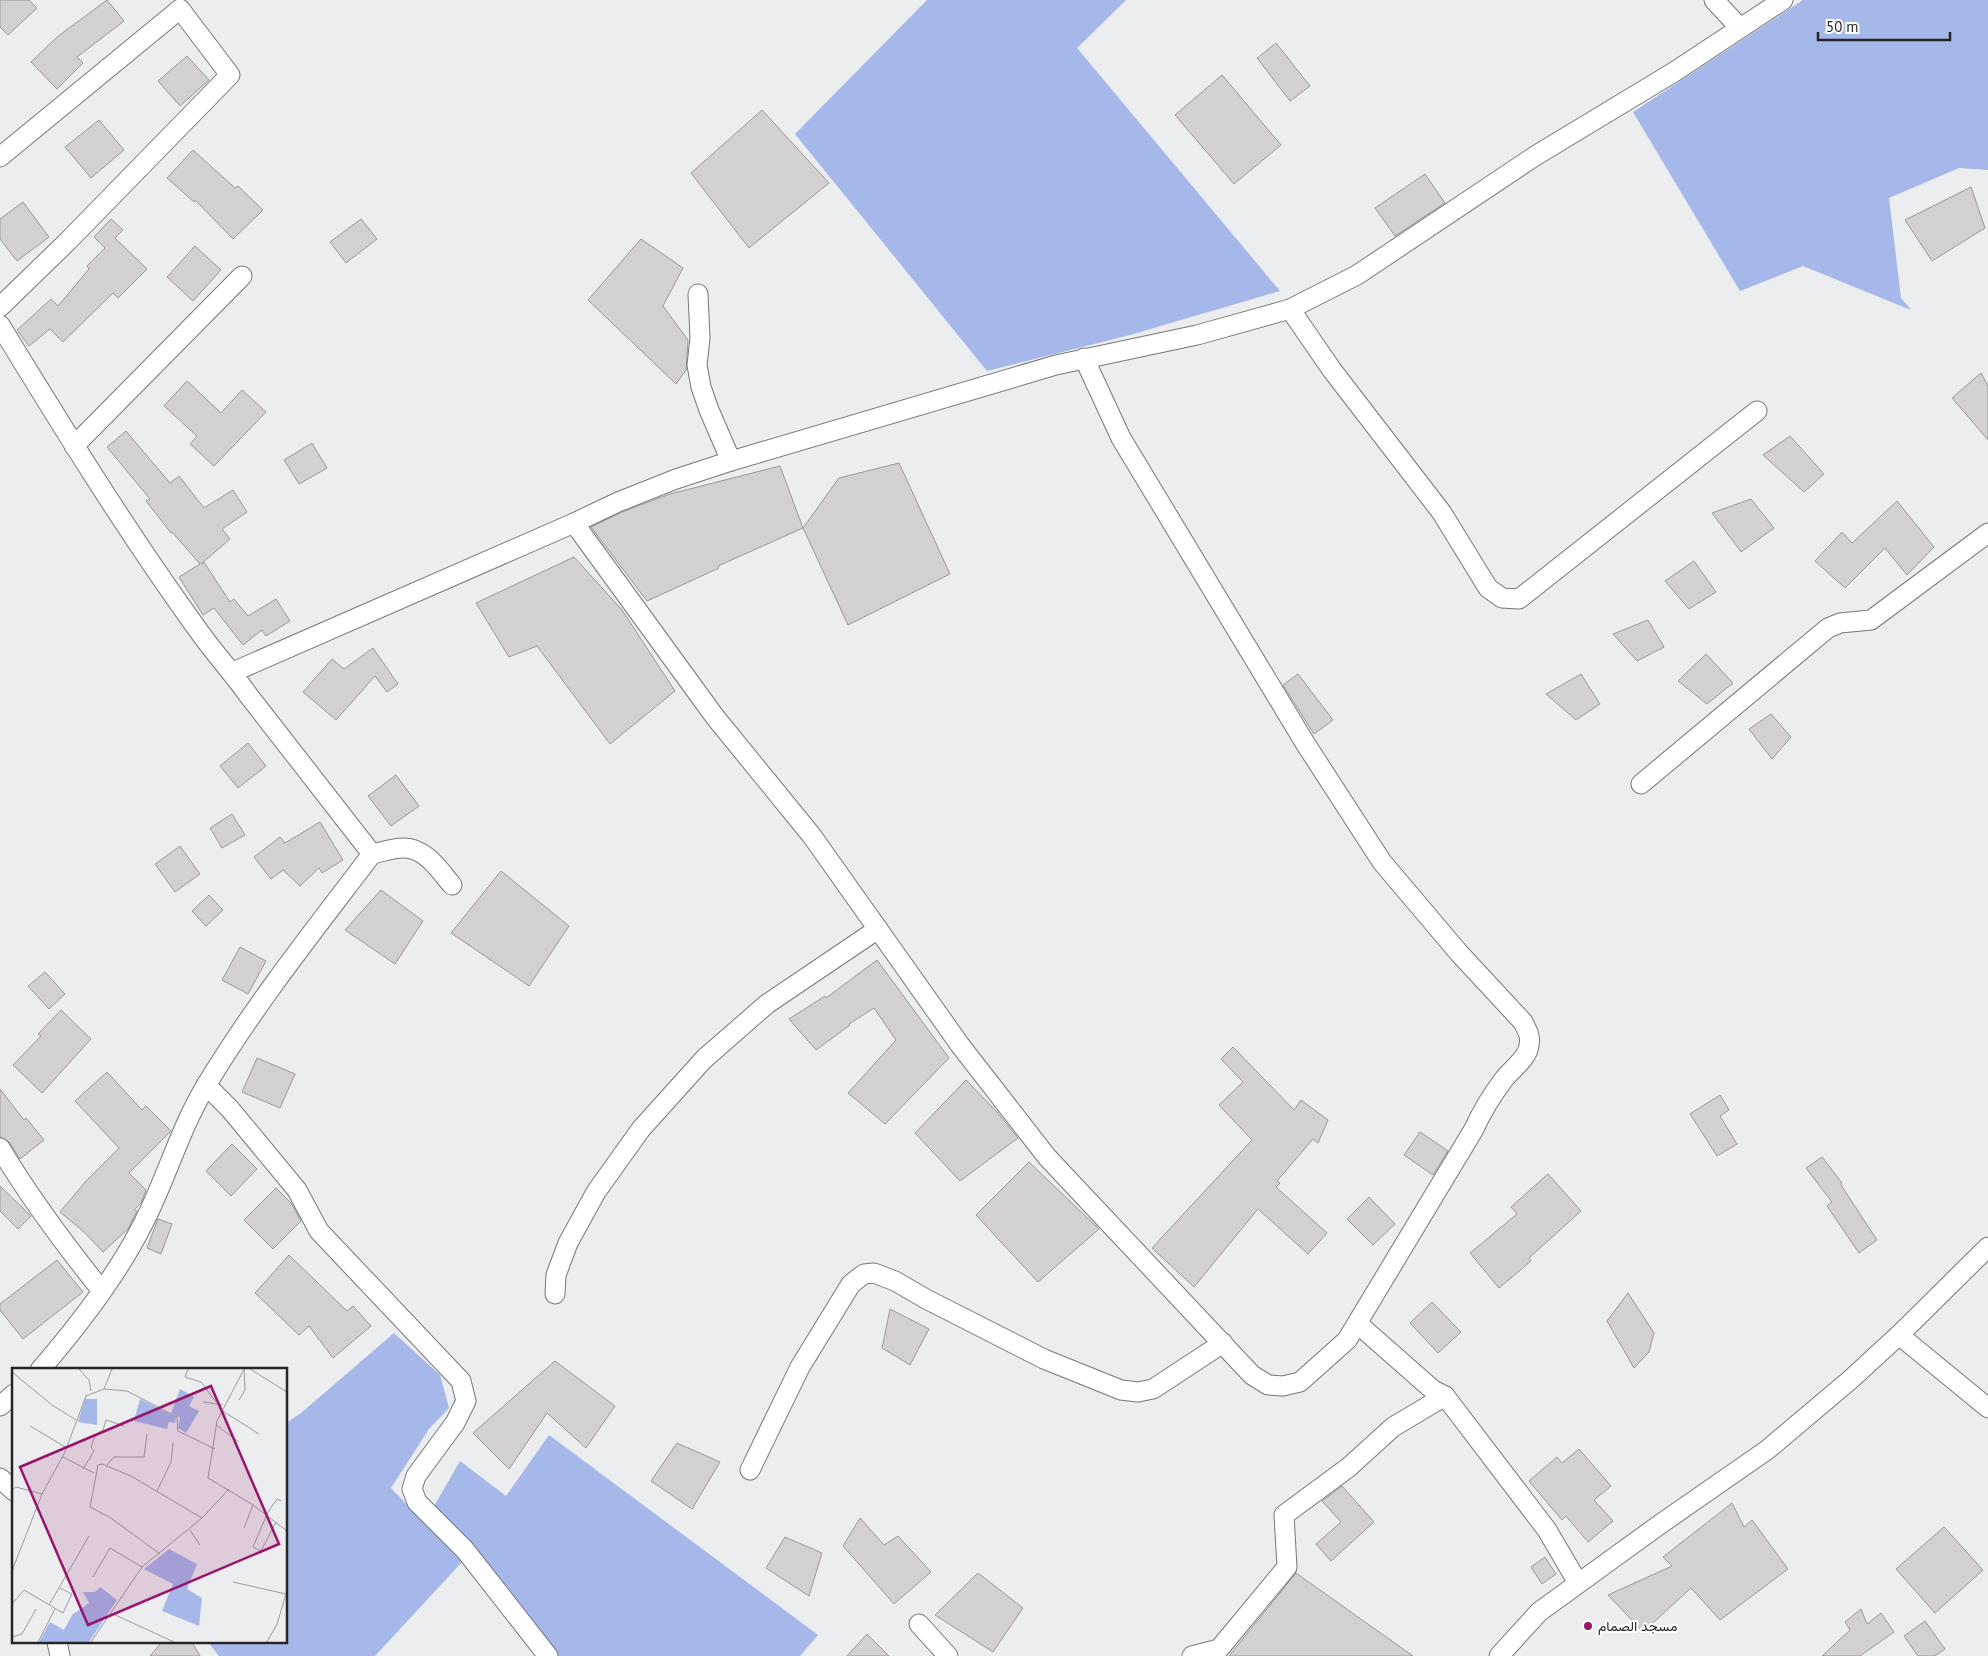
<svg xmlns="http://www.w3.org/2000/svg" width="1988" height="1656" font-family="'PT Sans',Vazirmatn,sans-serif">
<rect width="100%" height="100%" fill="#ecedee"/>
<!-- forest -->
<g fill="#a5b8e9">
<path d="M927,0h199l-49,48 203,243 -150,44 -143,36 -192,-237z"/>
<path d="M1803,0h185v170l-29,-2 -70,30 12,100 10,12 -108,-44 -63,25 -107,-179z"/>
<path d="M394,1333l46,42 9,33 -20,21 -38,59 71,74 -87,94h-156l-11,-14h78v-219l15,-10z"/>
<path d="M549,1435l269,200 -18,21h-243l-124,-148 27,-47 46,35z"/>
</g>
<!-- building -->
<g fill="#d2d0d0" stroke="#9b9999">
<path d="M0,0h29l8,8 -29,27 -8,-8z"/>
<path d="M107,0l17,21 -47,36 6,6 -26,26 -26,-27 26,-25z"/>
<path d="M1276,43l34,43 -20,15 -33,-43z"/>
<path d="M187,56l22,24 -29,26 -22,-25z"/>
<path d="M1222,75l59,70 -47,39 -59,-69z"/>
<path d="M762,110l67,73 -80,65 -58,-75z"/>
<path d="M99,120l25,30 -33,28 -26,-31z"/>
<path d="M193,150l42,38 3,-2 25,24 -30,29 -38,-39 -1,2 -27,-24z"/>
<path d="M1425,174l20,29 -50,33 -20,-28z"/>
<path d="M1971,187l14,41 -53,33 -27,-41z"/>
<path d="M23,202l26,35 -32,24 -17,-22v-20z"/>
<path d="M111,219l12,11 -8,8 32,31 -29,29 -5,-5 -50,49 -13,-13 -21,17 -12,-16 34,-31 7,7 31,-37 -2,-3 18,-18 -11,-11z"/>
<path d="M361,219l16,20 -31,24 -16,-21z"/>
<path d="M641,239l42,29 -20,38 25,34 -2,30 -10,14 -88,-84z"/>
<path d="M195,246l26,24 -28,31 -26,-24z"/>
<path d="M1981,373l7,13v54l-36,-42z"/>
<path d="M187,381l34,32 21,-23 24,22 -52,54 -24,-22 7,-8 -33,-30z"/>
<path d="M126,431l44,52 9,-7 25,32 29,-18 14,22 -25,17 8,10 -29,25 3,-2 26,40 4,-3 14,17 28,-17 14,22 -24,15 -4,-6 -19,15 -29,-37 -11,7 -24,-38 21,-13 -28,-32 -1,1 -25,-32 4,-2 -43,-52z"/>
<path d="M1790,436l34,38 -20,18 -41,-37z"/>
<path d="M312,443l15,25 -28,16 -15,-24z"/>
<path d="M899,463l51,111 -102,51 -45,-97 36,-50z"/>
<path d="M780,466l23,62 -85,38 1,2 -72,33 -56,-74 31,-15 48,-18z"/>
<path d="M1751,499l23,29 -33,24 -29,-39z"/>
<path d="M1897,501l37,46 -27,28 -22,-27 -40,40 -30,-27 27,-29 10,11z"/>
<path d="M574,557l48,53 53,81 -65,53 -73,-98 -28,11 -33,-54z"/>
<path d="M1694,561l22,31 -27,17 -24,-28z"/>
<path d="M1648,620l16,27 -27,14 -24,-27z"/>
<path d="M373,648l25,36 -11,8 -12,-16 -39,44 -33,-28 29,-33 12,10z"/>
<path d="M1706,654l27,29 -26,21 -29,-23z"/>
<path d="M1298,674l35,46 -19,14 -31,-49z"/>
<path d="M1581,674l19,30 -24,16 -30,-26z"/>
<path d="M1771,714l20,23 -19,22 -23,-30z"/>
<path d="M248,743l18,23 -28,22 -18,-22z"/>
<path d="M396,775l23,31 -28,20 -23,-30z"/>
<path d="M232,814l13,21 -23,13 -12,-20z"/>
<path d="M320,822l23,38 -21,13 -3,-5 -19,18 -17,-16 -12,9 -17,-22 26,-20 5,6z"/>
<path d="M180,846l20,28 -25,18 -20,-28z"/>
<path d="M501,871l68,55 -40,60 -78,-53z"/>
<path d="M381,890l42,31 -28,43 -50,-34z"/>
<path d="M209,895l14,15 -17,16 -14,-15z"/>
<path d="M240,947l26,14 -18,33 -26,-14z"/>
<path d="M877,960l72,98 -64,66 -37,-31 48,-53 -22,-32 -25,16 1,1 -34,25 -27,-31 36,-23 1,2z"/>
<path d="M45,972l20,22 -16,15 -21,-23z"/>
<path d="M61,1010l30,29 -49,54 -29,-28 28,-29 -3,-2z"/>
<path d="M1233,1047l61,63 7,-10 27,20 -10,23 -5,-4 -36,42 3,2 -4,4 51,46 -19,21 -50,-45 -64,78 -42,-39 100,-108 -33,-35 24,-23 -22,-23z"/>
<path d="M257,1058l38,16 -15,34 -38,-16z"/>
<path d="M107,1072l35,38 4,-4 25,25 -42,42 17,17 -5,13 -7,7 3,1 -9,18 -25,23 -19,-20 -24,-20 26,-31 33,-33 -44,-47z"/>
<path d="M966,1080l31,32 21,26 -58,43 -45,-48z"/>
<path d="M0,1089l24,31 2,-2 18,22 -24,19 -11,-17 -9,-5z"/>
<path d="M1720,1095l9,15 -9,6 17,28 -20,12 -27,-42z"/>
<path d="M1420,1132l28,19 -15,24 -29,-20z"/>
<path d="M232,1144l25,25 -26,27 -25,-25z"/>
<path d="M1822,1157l20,26 -1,2 36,55 -18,13 -32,-47 5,-4 -26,-34z"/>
<path d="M1029,1162l70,67 -61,53 -62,-67z"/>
<path d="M1548,1174l33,37 -52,47 2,3 -32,27 -29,-35 47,-39 -6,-7z"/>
<path d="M0,1186l31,30 -13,13 -18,-18z"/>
<path d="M276,1188l15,15 10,18 -28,28 -29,-29z"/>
<path d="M1369,1197l26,27 -22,21 -26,-26z"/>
<path d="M158,1219l14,5 -11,30 -14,-6z"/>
<path d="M289,1255l58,56 6,-5 18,20 -38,32 -24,-32 -10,9 -44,-42z"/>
<path d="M57,1260l26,32 -60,47 -23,-29v-6z"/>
<path d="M1628,1293l26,40 -5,19 -15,16 -27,-47z"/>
<path d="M1432,1302l29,30 -23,21 -28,-30z"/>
<path d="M890,1309l39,20 -19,36 -28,-17z"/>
<path d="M555,1361l60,45 -29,42 -39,-35 -38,56 -36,-36z"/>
<path d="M677,1443l43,19 -28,47 -41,-28z"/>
<path d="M1579,1449l32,37 -17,14 19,21 -25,21 -22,-26 -4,4 -33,-39 28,-24 5,6z"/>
<path d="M1342,1486l32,36 -43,39 -15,-17 25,-22 -19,-21z"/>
<path d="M1732,1503l12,24 8,-7 36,49 -68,51 -29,-32 -48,44 -35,-37 64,-29 -9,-9z"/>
<path d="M860,1518l24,27 14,-9 33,36 -37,32 -51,-58z"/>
<path d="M1944,1527l39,43 -48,43 -39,-44z"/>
<path d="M785,1537l37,16 -13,43 -43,-28z"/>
<path d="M1545,1557l11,17 -14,10 -11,-17z"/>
<path d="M978,1573l45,35 -30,44 -58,-37z"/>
<path d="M1296,1573l117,83h-184z"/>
<path d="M1861,1609l6,15 14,-11 13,19 -34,24h-38l28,-26 -5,-8z"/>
<path d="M1925,1621l20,28 -10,7h-17l-14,-20z"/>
<path d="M867,1634l22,22h-42z"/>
<path d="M162,1642h30l8,14h-50z"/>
</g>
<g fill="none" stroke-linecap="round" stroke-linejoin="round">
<!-- minor casing -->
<g stroke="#767778" stroke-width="21">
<g id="minor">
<path d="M1714,0l26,28"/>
<path d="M0,157l180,-148 50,66 -162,166 -68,66"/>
<path d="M698,294l2,44 -3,27 4,22 8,23 22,51"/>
<path d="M1290,309l42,61 110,143 46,75 14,10 17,1 238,-188"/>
<path d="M0,325c63,103 127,207 198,305 16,23 35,43 51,66l123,158c-57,75 -116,149 -165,230 -27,44 -40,93 -63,138 -27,54 -65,103 -104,148"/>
<path d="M74,446l168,-170"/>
<path d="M574,523l44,-21 58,-23 55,-18 325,-96 141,-30 93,-26 67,-34 178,-119 139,-84 109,-72"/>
<path d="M233,672l341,-149 141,194 97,119 148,209 87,112 205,218 16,10 15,1 17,-4 47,-42 127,-211c8,-18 18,-34 30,-50 8,-10 24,-21 25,-34 2,-9 -2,-15 -6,-23l-64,-69 -77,-91 -77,-119 -184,-305 -37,-80"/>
<path d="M1641,784l187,-156 12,-5 31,-3 117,-87"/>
<path d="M372,854c10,-2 21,-6 31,-6 22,-1 37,23 49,37"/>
<path d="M206,1085l24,24 67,81 22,41 142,150 5,20 -11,22 -39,53 -4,13 5,13 48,48 83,106"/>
<path d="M0,1148c30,50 65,97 102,143"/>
<path d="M555,1294l1,-19 12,-32 28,-51 45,-63 63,-70 63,-55 111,-75"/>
<path d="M1358,1324l75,66 12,6 102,134 31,53"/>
<path d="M1899,1335l89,73"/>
<path d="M0,1406l14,-12"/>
<path d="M750,1470l50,-103 51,-83 13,-10 10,-1 21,8 31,18 118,60 77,31 17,2 15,-3 70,-46"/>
<path d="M0,1478l14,13"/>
<path d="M919,1624l29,32"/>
<path d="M57,1642l3,14"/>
<path d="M1192,1656l27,-7 68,-82 -3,-52 65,-48 44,-40 52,-31"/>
<path d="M1499,1656l40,-44 120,-87 108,-75 83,-70 49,-45 89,-88"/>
</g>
</g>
<!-- minor -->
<use href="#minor" stroke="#fff" stroke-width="19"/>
</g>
<!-- markers -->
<circle fill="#97156b" stroke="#fff" stroke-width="2" cx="1588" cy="1626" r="5"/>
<g text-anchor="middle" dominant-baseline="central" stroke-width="4" stroke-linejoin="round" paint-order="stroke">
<!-- poi labels -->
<g font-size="14" fill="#262626" stroke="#fff" text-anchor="start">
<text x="1598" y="1626">مسجد الصمام</text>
</g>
</g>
<!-- overview -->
<g transform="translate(12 1368)">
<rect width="275" height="275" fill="#ecedee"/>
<path d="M168,21l14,8 -5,9 10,5 -13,22 -8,-5 2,-10 -9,-5zM73,31h12v26l-19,-3zM128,31l36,18 -1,6 -6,-1 -2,7 -33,-8zM157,181l28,15 -10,25 15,9 -3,28 -37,-15 11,-27 -29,-15zM88,219l17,13 -28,42h-50l11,-20 14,8 8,-15 17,-12 -6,-11h12z" fill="#a5b8e9"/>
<path fill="none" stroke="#9d9d9e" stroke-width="1" d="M67,1l10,11 2,11M176,1l-3,8 16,5 15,20M232,1l-27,52 -9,57 45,27 34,26M238,1l37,23M0,4l40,33 24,15M92,21l23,2 50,26 1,14 37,18M227,32l6,-10 -1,-21M191,34l20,3M209,42l38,24M204,57l23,17M18,58l37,22M51,89l31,16M95,97l7,-8h30l3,-23M71,101l11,-18 -3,-4 4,-11 8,-6 3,-10 18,6M0,122l4,-3 26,7M145,123l14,-29 2,-19M264,154l-15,29 -8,-4 15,-35 9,-13 4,2M232,160l9,-23M178,162l10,15M148,186l-49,-36 -21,-11 8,-42 4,-1 29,12 71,42 27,-29M0,203l30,-77 23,-42 21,-56 18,-7 8,-20M81,209l17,-29 32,19M221,214l53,12M0,236l12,-14 39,23 9,-19 -12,-6M37,237l40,-69M99,245l63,29M0,269l10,-3 14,-25M26,274l17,-33M79,274l51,-75 60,-49M255,274l10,-18 10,-33"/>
<path fill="#97156b" fill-opacity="0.15" stroke="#97156b" stroke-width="2.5" d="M199,18l68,158 -191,81 -68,-158z"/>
<rect width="275" height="275" fill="none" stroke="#262626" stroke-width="2.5"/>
</g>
<!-- scale -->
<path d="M1818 32v8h132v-8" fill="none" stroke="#262626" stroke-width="2.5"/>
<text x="1826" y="32" font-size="15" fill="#262626" stroke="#ffffff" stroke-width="4" paint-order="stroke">50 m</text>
</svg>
